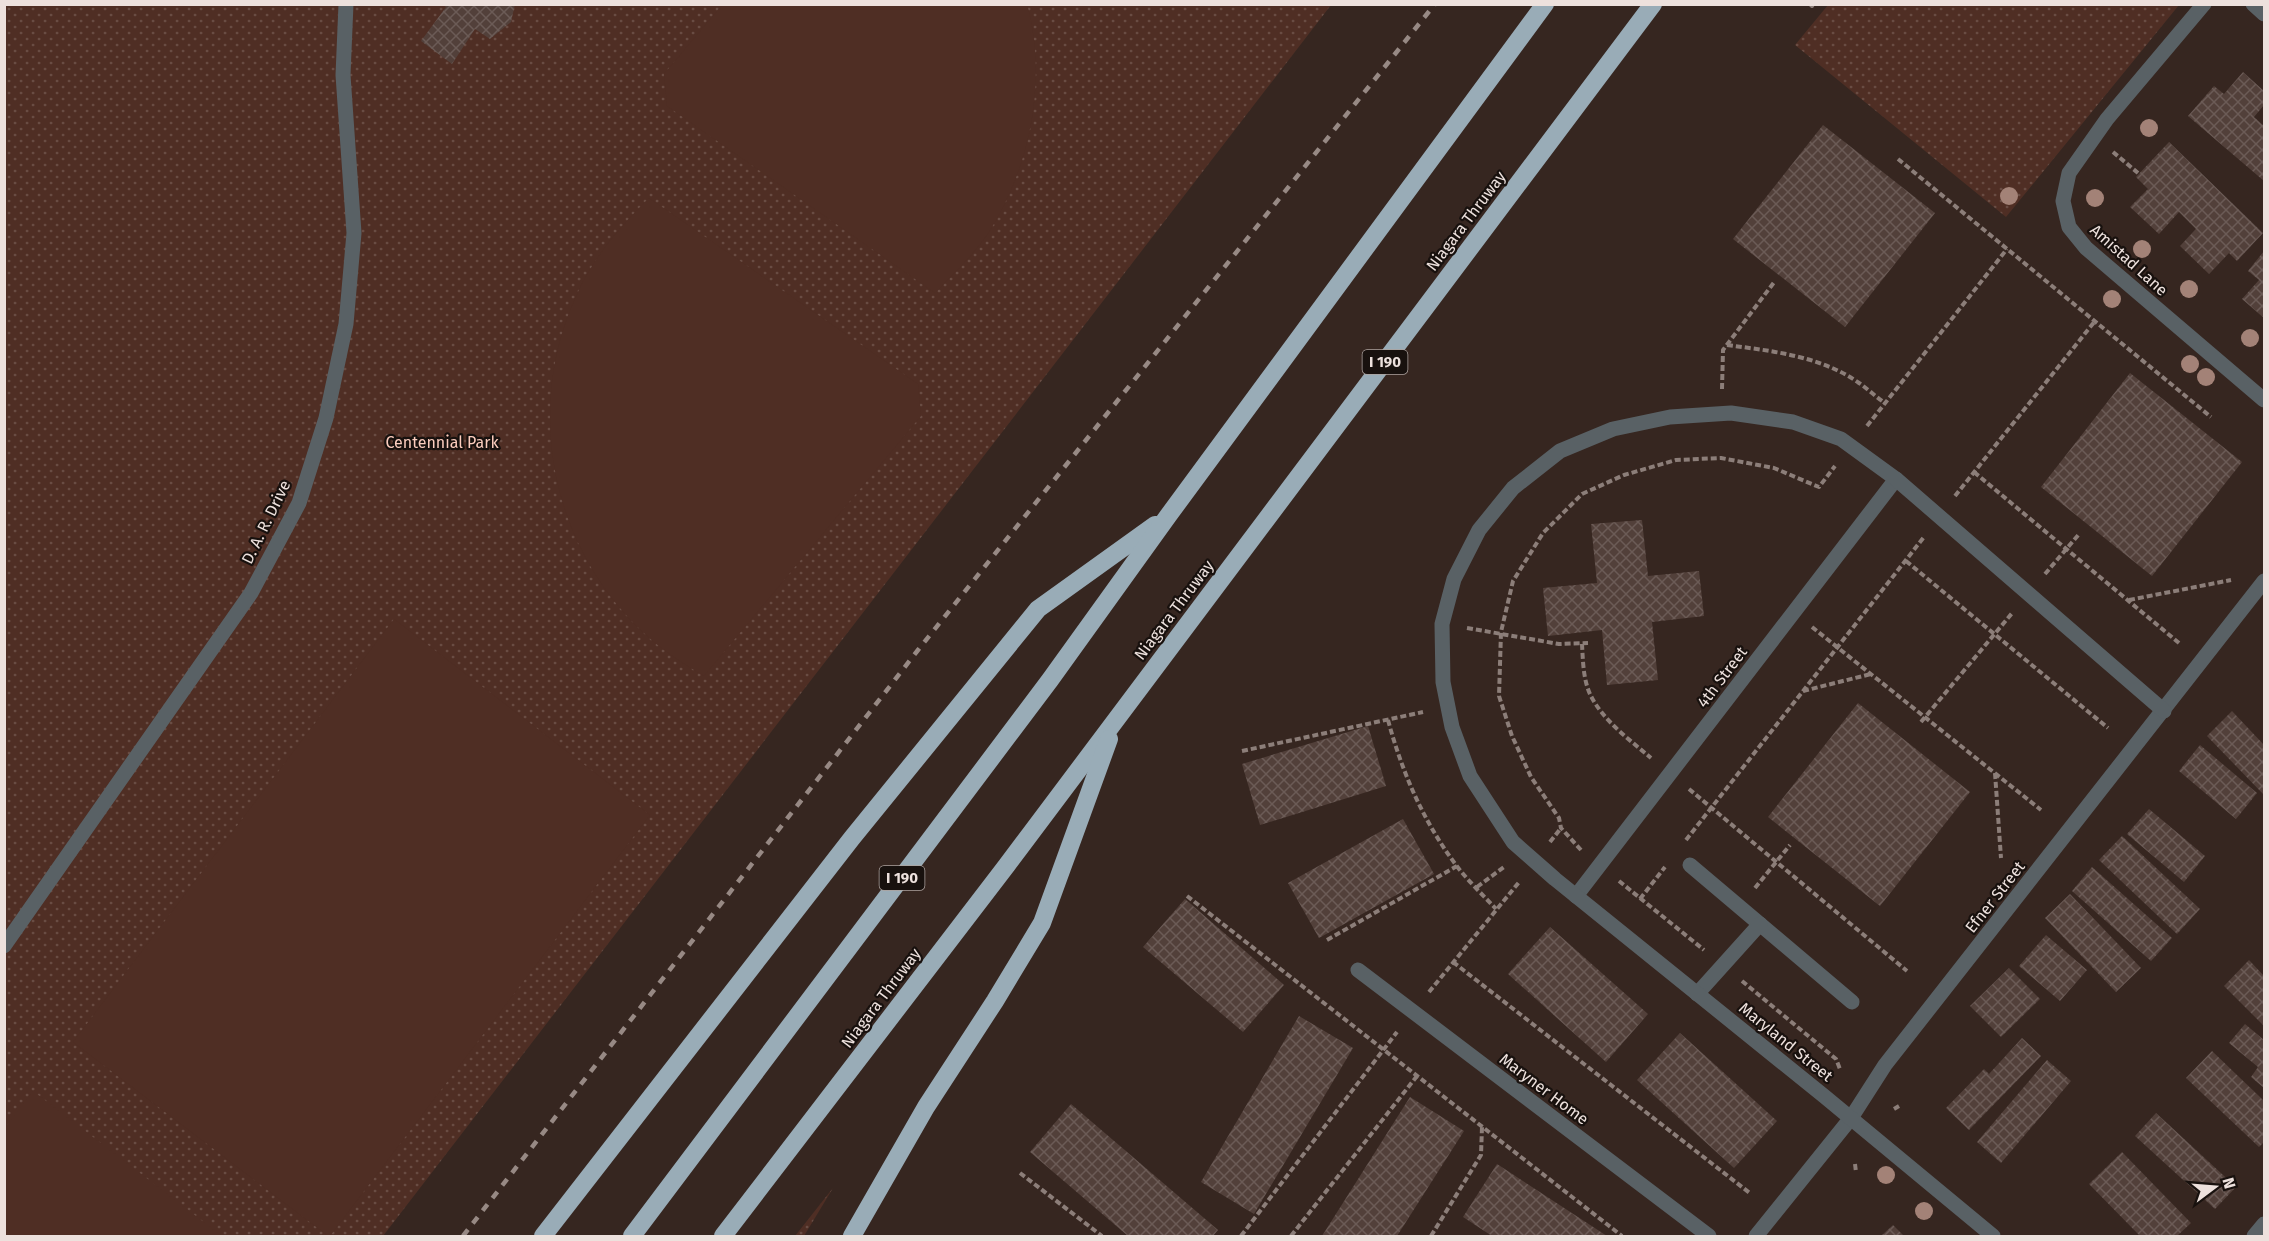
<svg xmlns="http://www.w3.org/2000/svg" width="2269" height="1241" font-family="'Fira Sans',sans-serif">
<defs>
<pattern id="grass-dots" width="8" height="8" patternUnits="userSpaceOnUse" patternTransform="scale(1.5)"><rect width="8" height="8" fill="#4f2e24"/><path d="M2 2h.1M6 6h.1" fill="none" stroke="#694c43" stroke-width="1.8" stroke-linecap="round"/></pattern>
<pattern id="building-cross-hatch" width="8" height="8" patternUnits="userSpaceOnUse" patternTransform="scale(1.5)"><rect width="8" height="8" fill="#52403a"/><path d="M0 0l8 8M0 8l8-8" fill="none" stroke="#6b5b56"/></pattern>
</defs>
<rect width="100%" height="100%" fill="#362620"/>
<!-- grass -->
<g fill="url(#grass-dots)">
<path d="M5,5h1326l-948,1231h-378z"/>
<path d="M1828,5v-1l351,1 -173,212 -211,-172z"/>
<path d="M833,1188l-29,48h-9z"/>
</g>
<!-- garden -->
<g fill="#4f2e24">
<path d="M1027,4c21,77 3,165 -40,231 -15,21 -34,40 -52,58l-268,-187 -3,-32 58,-69z"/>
<path d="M649,198l269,186 3,32 -217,260c-20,-12 -41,-25 -59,-42 -94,-86 -122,-227 -67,-342 17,-37 43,-66 71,-94z"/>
<path d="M394,619l256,196 -320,421h-2l-255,-194z"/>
<path d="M33,1091l189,145h-217v-108z"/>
</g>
<!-- building -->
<g fill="url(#building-cross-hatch)">
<path d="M442,4h73l-4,18 -21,17 -15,-10 -23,35 -31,-23 25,-34z"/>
<path d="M2243,72l21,19v14l-10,12 10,9v55l-76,-65 26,-30 10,8z"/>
<path d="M1823,125l112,88 -90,114 -112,-88z"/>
<path d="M2169,142l94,91 -26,28 -8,-8 -20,21 -29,-28 16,-17 -17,-17 -20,22 -29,-27 18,-18 -12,-12z"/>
<path d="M2264,251v67l-22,-19 17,-19 -11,-9z"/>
<path d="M2130,373l112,89 -90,114 -111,-89z"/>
<path d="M1642,520l6,56 51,-5 5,45 -52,6 6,58 -51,5 -5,-55 -54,6 -5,-48 54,-5 -6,-59z"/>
<path d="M1858,703l112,89 -90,114 -112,-89z"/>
<path d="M2232,711l32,34v50l-57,-59z"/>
<path d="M1368,726l18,60 -126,39 -18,-61z"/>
<path d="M2200,745l57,48 -21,26 -57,-48z"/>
<path d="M2149,809l56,47 -21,26 -57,-48z"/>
<path d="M1403,819l31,55 -115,64 -31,-55z"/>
<path d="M2122,836l78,73 -23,25 -78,-74z"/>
<path d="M2092,867l80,71 -21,23 -79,-70z"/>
<path d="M2070,894l71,74 -25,24 -71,-74z"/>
<path d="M1185,899l99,86 -41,47 -100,-85z"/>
<path d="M1550,927l98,87 -42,48 -98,-88z"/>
<path d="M2046,935l41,35 -27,31 -41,-35z"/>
<path d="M2249,960l15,16v50l-40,-40z"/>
<path d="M2009,968l31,31 -39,38 -31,-31z"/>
<path d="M1299,1016l54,32 -99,166 -53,-32z"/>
<path d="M2245,1024l19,16v48l-13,-11 7,-10 -29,-24z"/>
<path d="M1680,1033l97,88 -43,47 -97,-88z"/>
<path d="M2022,1038l19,18 -72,74 -23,-22 38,-39 5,5z"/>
<path d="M2212,1051l52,50v41l-5,5 -73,-69z"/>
<path d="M2047,1060l24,21 -70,82 -24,-21z"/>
<path d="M1410,1097l54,34 -67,105h-75z"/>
<path d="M1071,1104l147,126 -5,6h-85l-98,-84z"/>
<path d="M2156,1113l80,74 -21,22 -80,-73z"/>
<path d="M2122,1152l69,71 -14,13h-37l-51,-52z"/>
<path d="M1497,1164l110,72h-115l-29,-19z"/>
<path d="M1893,1225l11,11h-23z"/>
</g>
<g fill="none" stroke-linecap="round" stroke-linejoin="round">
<!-- path -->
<g stroke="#8c7e79" stroke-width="4" stroke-dasharray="6 3" stroke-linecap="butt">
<path d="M1810,4l2,2 1,-2"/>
<path d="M2113,152l25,21"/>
<path d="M1898,159l313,258"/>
<path d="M1727,345c45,6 94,11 132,38 9,6 17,14 26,20"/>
<path d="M1722,389l1,-39 52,-69"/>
<path d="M1867,426l140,-177"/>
<path d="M1974,472l205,171"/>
<path d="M1955,496l140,-175"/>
<path d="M1906,561l202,167"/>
<path d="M2045,574l35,-41"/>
<path d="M2129,600l102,-20"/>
<path d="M1812,627l229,183"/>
<path d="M1467,628l92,16 29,-1"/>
<path d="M1582,644c1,17 1,38 10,54 13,24 38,42 59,60"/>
<path d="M1803,691l68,-17"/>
<path d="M1388,720c14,52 35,101 68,145 12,16 27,30 40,44"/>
<path d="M1921,722l92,-110"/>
<path d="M1242,751l181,-39"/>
<path d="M1995,773l6,85"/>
<path d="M1689,789l218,182"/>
<path d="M1686,840l238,-303"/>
<path d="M1550,842l11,-14"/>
<path d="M1581,850l-20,-22 -2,-10 -28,-41 -19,-41 -13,-40 2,-64 12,-51 30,-48 39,-39 42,-19 52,-15 45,-2 53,10 45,19 16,-21"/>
<path d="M1619,881l85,69"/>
<path d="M1477,887l27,-20"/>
<path d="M1755,888l35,-43"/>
<path d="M1187,896l435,340"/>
<path d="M1640,899l25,-32"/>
<path d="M1327,940l130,-74"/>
<path d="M1453,962l298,232"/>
<path d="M1742,981l94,78 4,10"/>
<path d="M1429,992l91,-111"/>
<path d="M1894,1109l5,-3"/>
<path d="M1855,1164l1,8"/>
<path d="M1020,1173l82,63"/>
<path d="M1241,1236l156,-204"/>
<path d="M1291,1236l126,-160"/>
<path d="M1431,1236l50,-81 1,-28"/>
</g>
<!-- minor -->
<g stroke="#596165" stroke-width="15">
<path d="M2204,4l-97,115 -38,54 -6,28 6,26 17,21 178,152"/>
<path d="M2253,4l11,10"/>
<path d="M1690,865l162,137"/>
<path d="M1576,896l320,-417"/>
<path d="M4,946l247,-353 48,-90 27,-85 20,-94 8,-91 -11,-158 3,-71"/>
<path d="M1358,970l351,266"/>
<path d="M1697,994l63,-70"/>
<path d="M1756,1236l95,-118 34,-53 379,-484"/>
<path d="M1993,1236l-169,-140 -269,-217 -42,-37 -43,-66 -18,-49 -9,-45 -1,-58 12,-45 25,-49 34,-42 47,-37 53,-22 57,-12 61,-4 62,9 48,17 55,40 268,232"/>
<path d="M2254,1236l10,-12"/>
</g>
<!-- highway -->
<g stroke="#99acb7" stroke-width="18">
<path d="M543,1236l309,-398 186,-229 117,-84"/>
<path d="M632,1236l418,-556 118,-164 377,-512"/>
<path d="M723,1236l284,-371 646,-861"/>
<path d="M852,1236l74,-129 69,-106 47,-78 67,-184"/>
</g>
<!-- rail -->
<path stroke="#978984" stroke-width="4.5" stroke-dasharray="8 8" stroke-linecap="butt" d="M463,1236l455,-586 517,-646"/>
</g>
<!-- trees -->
<g fill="#a38277">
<circle cx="2149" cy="128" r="9"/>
<circle cx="2009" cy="196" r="9"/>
<circle cx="2095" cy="198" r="9"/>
<circle cx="2142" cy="249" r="9"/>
<circle cx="2189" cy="289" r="9"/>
<circle cx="2112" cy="299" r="9"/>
<circle cx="2250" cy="338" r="9"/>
<circle cx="2190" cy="364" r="9"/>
<circle cx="2206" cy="377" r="9"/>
<circle cx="1886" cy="1175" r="9"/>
<circle cx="1924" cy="1211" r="9"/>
</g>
<g text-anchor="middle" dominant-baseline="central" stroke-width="4.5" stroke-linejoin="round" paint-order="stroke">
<!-- shield labels -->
<g fill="#18110e" stroke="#ada39f" stroke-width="1.5">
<rect x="1362.5" y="350" width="45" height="24" rx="4.5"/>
<rect x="879.5" y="866" width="45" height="24" rx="4.5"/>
</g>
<g font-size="15" font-weight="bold" fill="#ede1dd">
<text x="1385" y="362">I 190</text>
<text x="902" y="878">I 190</text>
</g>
<!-- street labels -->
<g font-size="16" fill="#ede1dd" stroke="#18110e">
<text transform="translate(1466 221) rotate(-53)">Niagara Thruway</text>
<text transform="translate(2129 260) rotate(42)">Amistad Lane</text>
<text transform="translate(266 522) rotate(-64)">D. A. R. Drive</text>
<text transform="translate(1174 610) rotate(-53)">Niagara Thruway</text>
<text transform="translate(1722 677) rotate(-53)">4th Street</text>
<text transform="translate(1995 897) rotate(-52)">Efner Street</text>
<text transform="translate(881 998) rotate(-53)">Niagara Thruway</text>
<text transform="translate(1786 1042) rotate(39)">Maryland Street</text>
<text transform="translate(1544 1089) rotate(37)">Maryner Home</text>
</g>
<!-- park labels -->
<g font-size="16" fill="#fccdbe" stroke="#18110e">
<text x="442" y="442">Centennial Park</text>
</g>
</g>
<!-- border -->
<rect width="2269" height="1241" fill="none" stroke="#ede1dd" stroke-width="12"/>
<!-- north arrow -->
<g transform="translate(2215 1187) rotate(74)" stroke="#18110e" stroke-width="4.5" paint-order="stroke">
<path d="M0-4.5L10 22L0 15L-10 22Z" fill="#ede1dd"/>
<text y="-9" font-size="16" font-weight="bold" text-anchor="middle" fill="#ede1dd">N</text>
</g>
</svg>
